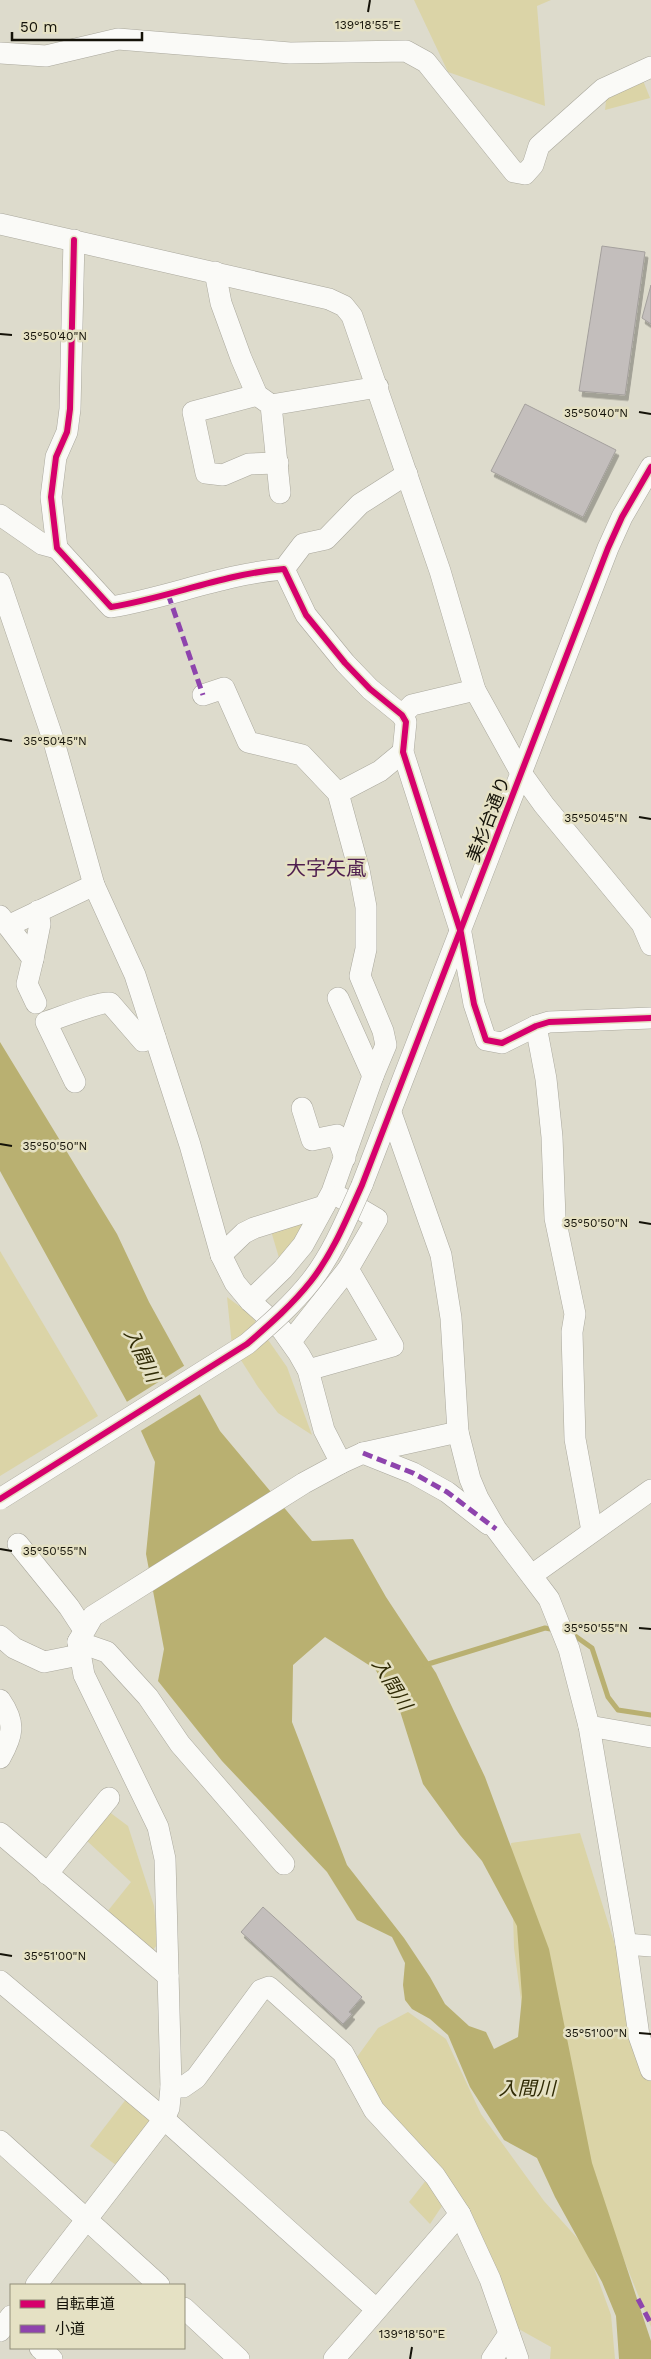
<svg xmlns="http://www.w3.org/2000/svg" width="651" height="2359" font-family="'Work Sans','Noto Sans JP',sans-serif">
<defs>
<filter id="shadow"><feDropShadow dx="3" dy="5.5" stdDeviation="0" flood-color="#0004"/></filter>
</defs>
<rect width="100%" height="100%" fill="#dddbcc"/>
<!-- green -->
<g fill="#dbd4a7">
<path d="M414,0h137l-14,6 8,100 -97,-34z"/>
<path d="M642,78l8,20 -45,12 2,-17z"/>
<path d="M313,1217l-33,44 -9,-30z"/>
<path d="M0,1251l98,165 -98,60z"/>
<path d="M227,1297l23,17 37,53 25,68 -34,-22 -20,-26 -26,-41z"/>
<path d="M108,1811l20,15 26,80 4,38 -9,10 -42,-42 24,-30 -46,-43z"/>
<path d="M580,1833l71,227v267l-63,-157 -62,-133 -12,-89 -3,-105z"/>
<path d="M408,2012l38,27 35,75 63,87 43,48 24,66 4,44h-65l1,-12 -34,-19 -54,-126 -85,-97 -21,-48 21,-29z"/>
<path d="M127,2098l26,20 -37,47 -26,-19z"/>
<path d="M427,2179l15,27 -12,18 -21,-22z"/>
</g>
<!-- water -->
<path fill="#b9b071" fill-rule="evenodd" d="M0,1042l117,192 32,68 71,129 92,110 41,-2 33,58 50,76 49,104 64,172 43,214 59,178v18h-32l-3,-43 -14,-34 -47,-85 -18,-39 -33,-18 -34,-53 -22,-52 -18,-16 -18,-10 -7,-9 -2,-15 2,-22 -13,-26 -35,-17 -30,-48 -105,-111 -64,-80 6,-32 -18,-95 9,-92 -23,-51 -132,-240zM325,1637l50,32 24,39 24,76 37,51 22,26 35,65 5,71 -4,40 -24,12 -8,-17 -17,-6 -24,-22 -15,-27 -26,-39 -57,-73 -55,-143 1,-57z"/>
<!-- pier -->
<path fill="#dddbcc" d="M187,1364l15,29 -63,39 -14,-29z"/>
<g fill="none" stroke-linecap="round" stroke-linejoin="round">
<!-- stream -->
<g stroke="#b9b071" stroke-width="5">
<path d="M571,1633l21,15 16,49 10,13 33,5"/>
<path d="M425,1665l120,-37 11,2"/>
</g>
</g>
<!-- building -->
<g fill="#c3bebc" stroke="#a4a09d" filter="url(#shadow)">
<path d="M602,246l43,6 -20,143 -46,-4z"/>
<path d="M651,285v39l-9,-6z"/>
<path d="M525,404l91,46 -33,67 -92,-46z"/>
<path d="M263,1907l99,90 -13,15 3,2 -9,10 -102,-92z"/>
</g>
<g fill="none" stroke-linecap="round" stroke-linejoin="round">
<!-- minor casing -->
<g stroke="#aaa89d" stroke-width="22">
<g id="minor">
<path d="M0,53l46,3 72,-17 172,14 116,-2 20,11 88,110 11,2 8,-9 6,-19 64,-57 48,-22"/>
<path d="M0,224l329,75 15,7 8,10 88,255 35,119 46,83 23,32 98,119 9,21"/>
<path d="M74,240l-4,169 -3,23 -11,25 -5,40 6,51 54,59c60,-10 112,-33 173,-38l22,46 39,48 25,26 32,26 4,7 -3,30 58,181 13,71 12,36 16,3 34,-17 13,-4 102,-4"/>
<path d="M215,272l6,31 20,55 16,37 14,10 9,88"/>
<path d="M257,395l-64,17 13,61 17,2 26,-11 29,-1"/>
<path d="M271,405l107,-18"/>
<path d="M0,515l42,29 15,4"/>
<path d="M284,569l19,-25 23,-5 34,-35 47,-30"/>
<path d="M0,583l54,159 40,143 41,90 20,62 35,108 31,110 14,28 15,18 32,29 17,24 9,16 16,60 17,33"/>
<path d="M203,695l21,-7 24,54 54,13 36,38 21,77 7,37v42l-6,27 23,55 3,14 -13,31 -41,116 -29,53 -20,24 -33,32"/>
<path d="M402,715l10,-10 63,-15"/>
<path d="M338,793l42,-22 23,-19"/>
<path d="M0,916l8,10 86,-41"/>
<path d="M8,926l25,33 -6,25 9,19"/>
<path d="M33,959l7,-35 -2,-13"/>
<path d="M338,998l35,78"/>
<path d="M536,1026l10,53 6,58 3,81 20,96 -3,18 3,107 17,92"/>
<path d="M75,1082l-29,-60c13,-4 55,-21 64,-19l33,38 12,-4"/>
<path d="M302,1108l10,32 25,-5 8,23"/>
<path d="M391,1113l50,142 10,63 7,114 12,47 8,19 18,31 53,70 20,50 20,77 37,218 13,92 12,34"/>
<path d="M362,1185l246,-637 14,-31 29,-50"/>
<path d="M221,1255l23,-22 10,-5 70,-22"/>
<path d="M291,1341l57,-72 29,-50 -39,-23"/>
<path d="M308,1370l85,-24 -45,-77"/>
<path d="M363,1453l50,20 34,19 41,32"/>
<path d="M18,1544l51,63 15,23"/>
<path d="M532,1575l119,-85"/>
<path d="M0,1636l14,12 30,14 35,-7"/>
<path d="M78,1642l29,10 41,45 32,47 104,120"/>
<path d="M0,1700c16,23 13,35 0,58"/>
<path d="M589,1726l62,11"/>
<path d="M0,1833l168,143"/>
<path d="M47,1874l62,-76"/>
<path d="M626,1944l25,2"/>
<path d="M0,1981l164,138 212,190"/>
<path d="M171,2087h12l13,-9 65,-88 8,-3 74,66 31,57 61,66 25,38 30,65 28,80"/>
<path d="M0,2141l159,144"/>
<path d="M36,2285l128,-166 5,-11 2,-21 -6,-228 -7,-32 -74,-152 -6,-33 15,-26 211,-133 37,-20 22,-10 95,-21"/>
<path d="M184,2308l55,51"/>
<path d="M0,2331l11,-15"/>
<path d="M40,2348l12,11"/>
<path d="M334,2359l126,-145"/>
<path d="M492,2359l17,-25"/>
</g>
</g>
<!-- minor -->
<use href="#minor" stroke="#fafaf7" stroke-width="21"/>
<!-- minor-bridge casing -->
<g stroke="#aaa89d" stroke-width="22" stroke-linecap="butt">
<path id="minor-bridge" d="M0,1499l247,-155c23,-20 45,-39 64,-63 22,-28 36,-63 51,-96"/>
</g>
<!-- minor-bridge -->
<use href="#minor-bridge" stroke="#fafaf7" stroke-width="21"/>
<!-- quiet -->
<g stroke="#8e44ad" stroke-width="5" stroke-dasharray="10 5" stroke-linecap="butt">
<path d="M168,594l35,101"/>
<path d="M363,1453l50,20 34,19 49,37"/>
<path d="M638,2299l13,25"/>
</g>
<!-- cycleway casing -->
<g stroke="#e5e1c4" stroke-width="9">
<g id="cycleway">
<path d="M74,240l-4,169 -3,23 -11,25 -5,40 6,51 54,59c60,-10 112,-33 173,-38l22,46 39,48 25,26 32,26 4,7 -3,30 58,181 13,71 12,36 16,3 34,-17 13,-4 102,-4"/>
<path d="M0,1499l247,-155c23,-20 45,-39 64,-63 22,-28 36,-63 51,-96l246,-637 14,-31 29,-50"/>
</g>
</g>
<!-- cycleway -->
<use href="#cycleway" stroke="#d6006c" stroke-width="6"/>
</g>
<!-- ticks -->
<path fill="none" stroke="#141208" stroke-width="2" d="M368,12l2,-12M0,334l12,1M639,412l12,2M0,739l12,2M639,817l12,2M0,1144l12,2M639,1222l12,2M0,1549l12,2M639,1628l12,1M0,1954l12,2M639,2033l12,1M410,2359l2,-12"/>
<g text-anchor="middle" dominant-baseline="central" stroke-width="5" stroke-linejoin="round" paint-order="stroke">
<!-- street labels -->
<g font-size="18" fill="#141208" stroke="#e5e1c4">
<text transform="translate(488 819) rotate(-69)">美杉台通り</text>
</g>
<!-- water labels -->
<g font-size="19" font-style="italic" fill="#302b05" stroke="#e5e1c4">
<text transform="translate(142 1355) rotate(64)">入間川</text>
<text transform="translate(392 1684) rotate(58)">入間川</text>
<text x="527" y="2088">入間川</text>
</g>
<!-- quarter labels -->
<g font-size="20" fill="#4f1f4f" stroke="#e5e1c4">
<text x="326" y="868">大字矢颪</text>
</g>
</g>
<g font-size="12" text-anchor="middle" fill="#141208" stroke="#e5e1c4" stroke-width="5" stroke-linejoin="round" paint-order="stroke">
<text x="368" y="29">139°18'55"E</text>
<text x="55" y="340">35°50'40"N</text>
<text x="596" y="417">35°50'40"N</text>
<text x="55" y="745">35°50'45"N</text>
<text x="596" y="822">35°50'45"N</text>
<text x="55" y="1150">35°50'50"N</text>
<text x="596" y="1227">35°50'50"N</text>
<text x="55" y="1555">35°50'55"N</text>
<text x="596" y="1632">35°50'55"N</text>
<text x="55" y="1960">35°51'00"N</text>
<text x="596" y="2037">35°51'00"N</text>
<text x="412" y="2338">139°18'50"E</text>
</g>
<!-- legend -->
<rect x="10" y="2284" width="175" height="65" fill="#e5e1c4" stroke="#918e79"/>
<rect x="20" y="2300" width="25" height="8" fill="#d6006c" stroke="#918e79"/>
<text x="55" y="2309" font-size="15" fill="#141208">自転車道</text>
<rect x="20" y="2325" width="25" height="8" fill="#8e44ad" stroke="#918e79"/>
<text x="55" y="2334" font-size="15" fill="#141208">小道</text>
<!-- scale -->
<path d="M12 32v8h130v-8" fill="none" stroke="#141208" stroke-width="2.5"/>
<text x="20" y="32" font-size="15" fill="#141208" stroke="#e5e1c4" stroke-width="4" paint-order="stroke">50 m</text>
</svg>
